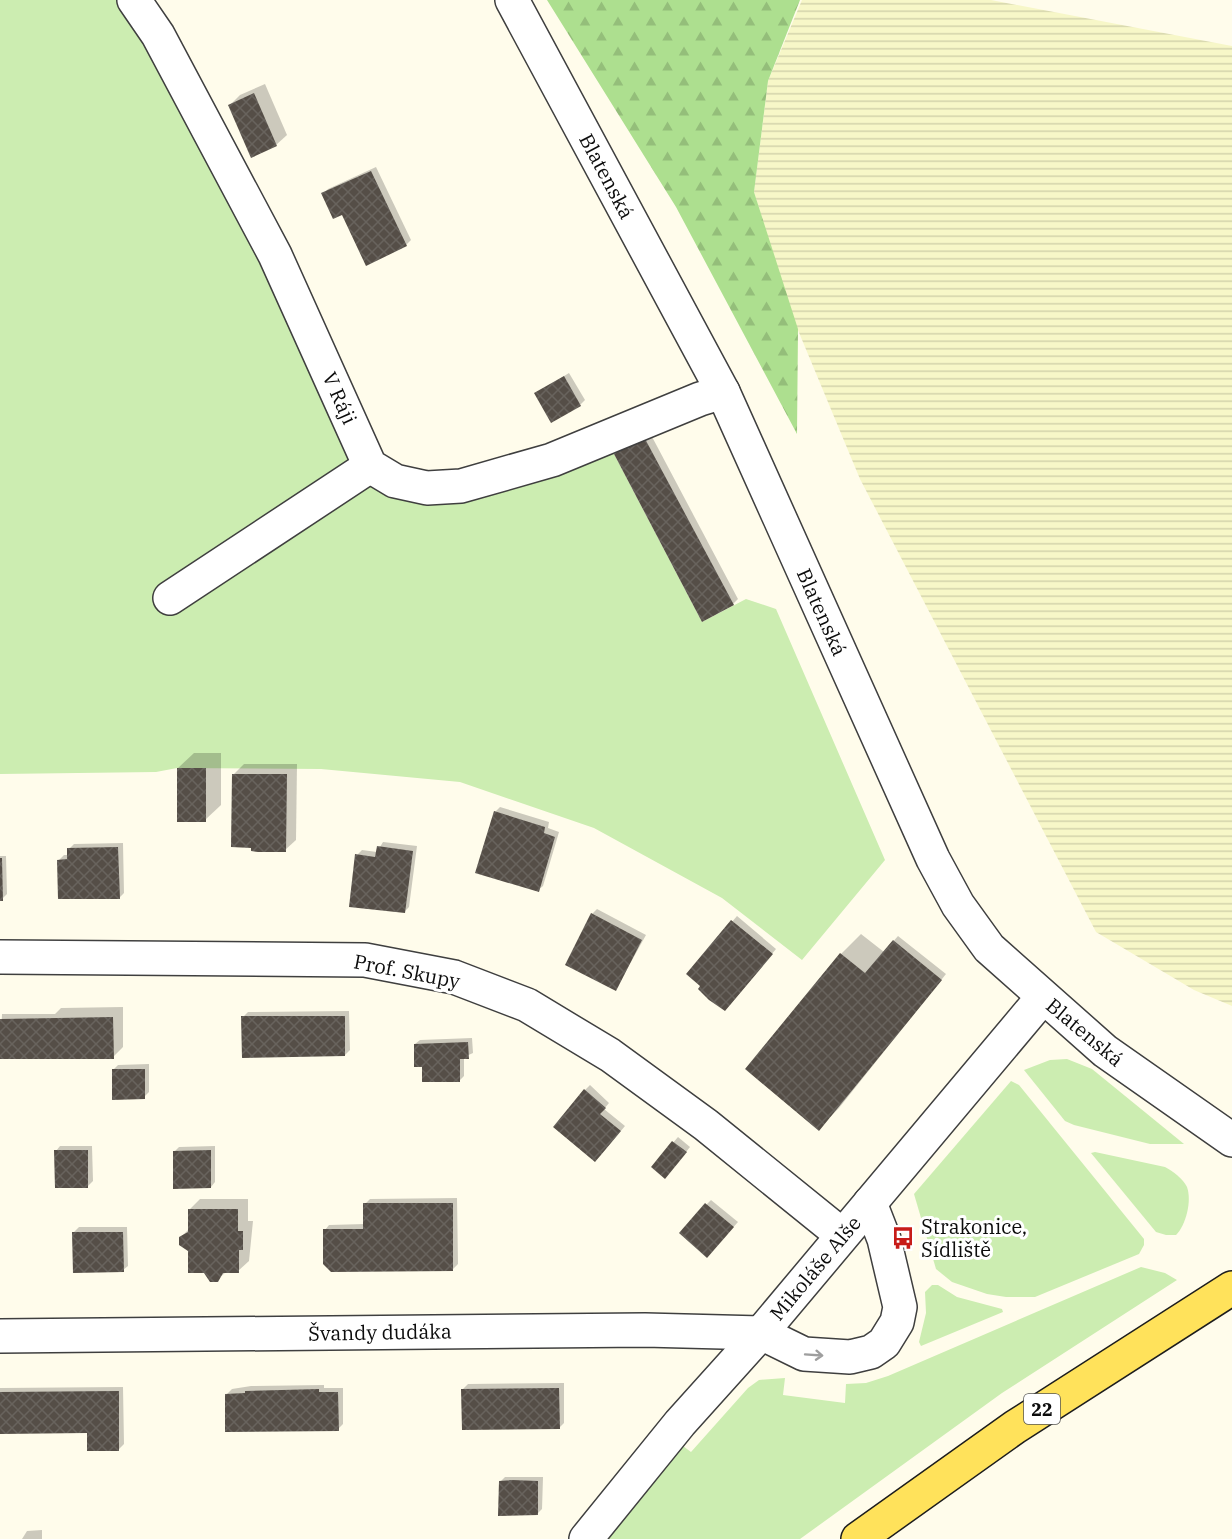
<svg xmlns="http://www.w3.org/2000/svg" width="1232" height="1539" font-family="'IBM Plex Serif',serif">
<defs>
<pattern id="farmland-rules" width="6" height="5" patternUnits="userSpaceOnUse" patternTransform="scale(1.5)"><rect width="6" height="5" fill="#f7f7c8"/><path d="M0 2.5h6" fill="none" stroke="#d3d3ab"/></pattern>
<pattern id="forest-firs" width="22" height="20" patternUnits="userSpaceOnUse" patternTransform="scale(1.5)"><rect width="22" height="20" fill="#addf8f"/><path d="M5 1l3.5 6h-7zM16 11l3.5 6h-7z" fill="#94be7a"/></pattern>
<pattern id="building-cross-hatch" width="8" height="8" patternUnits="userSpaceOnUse" patternTransform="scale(1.5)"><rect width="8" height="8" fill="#554e47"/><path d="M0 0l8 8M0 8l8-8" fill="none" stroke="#68635d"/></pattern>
</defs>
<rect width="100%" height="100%" fill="#fffceb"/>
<!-- farmland -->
<path fill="url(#farmland-rules)" d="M802,0h189l241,46v960l-38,-16 -98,-58 -236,-453 -70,-168 -36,-119 14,-111z"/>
<!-- green -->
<g fill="#ccedb1">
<path d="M0,0h136l216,442 82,57 210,-62 -30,17 88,168 44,-23 30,10 109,251 -83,100 -80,-62 -128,-70 -134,-46 -139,-13 -144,-1 -21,4 -156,2z"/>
<path d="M1067,1059l25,10 92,75h-34l-76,-19 -9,-4 -41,-51 26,-10z"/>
<path d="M1011,1081l8,4 125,154v6l-5,9 -104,43h-29l-19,-3 -35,-12 -16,-13 -22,-75z"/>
<path d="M1095,1152l70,15c8,4 18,12 22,20 5,14 -1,38 -11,48h-10l-10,-3 -65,-79z"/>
<path d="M1141,1267l24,6 12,7 -175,113 -202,146h-193l76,-93 8,6 57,-64 11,-8 26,-2 -2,17 62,8 1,-19 20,-1 22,-7z"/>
<path d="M932,1285h6l19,12 45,12 1,3 -82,34 -2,-4 7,-29 -1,-21z"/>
</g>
<!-- forest -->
<path fill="url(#forest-firs)" d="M547,0h253l-32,81 -14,111 44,137 -1,105 -121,-227z"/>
<!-- shadow -->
<g fill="#0003">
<path d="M265,84l22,51 -11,10 -46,-40 10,-10z"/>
<path d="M376,167l35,73 -5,5 -63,-32 -20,-19 5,-5z"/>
<path d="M569,373l16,27 -5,5 -44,-12z"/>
<path d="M650,433l88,166 -5,5 -117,-150z"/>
<path d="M194,753h27v52l-16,15 -27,-52z"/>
<path d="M244,764h53l-1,76 -11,10 -51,-76z"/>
<path d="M500,807l49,15 -1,6 11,4 -16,54 -5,4 -43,-78z"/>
<path d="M383,842l34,4 -8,61 -5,5 -47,-57 5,-5 15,2z"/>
<path d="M123,843l1,50 -5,5 -60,-38 5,-5h5v-6l5,-5z"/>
<path d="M0,856h6l1,38 -5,5h-2z"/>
<path d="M597,909l49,26 -30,54 -24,-75z"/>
<path d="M737,916l39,33 -46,56 -42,-31z"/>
<path d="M861,934l23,18 14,-16 48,38 -107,134 -20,20 -72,-59 94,-115z"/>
<path d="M123,1007v40l-10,10 -113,1 2,-44h53l6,-6z"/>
<path d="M349,1011l1,39 -5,5 -102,-38 5,-5z"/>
<path d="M472,1038l1,15 -9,4v19l-5,5 -44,-37 5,-4z"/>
<path d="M149,1064v28l-5,5 -31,-27 5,-5z"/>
<path d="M590,1085l19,18 -5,6 21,17 -25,30 -15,-66z"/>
<path d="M678,1137l12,10 -20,25 -17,-6z"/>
<path d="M60,1146h32l1,35 -5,5 -32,-35z"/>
<path d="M215,1146v36l-4,5 -37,-35 5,-5z"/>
<path d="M457,1198l1,66 -5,5 -128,-39 4,-5 36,-1v-20l5,-5z"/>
<path d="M200,1199h48v22h5l-4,40 -11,10 -12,1 -9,8 -37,-42 9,-9v-19z"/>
<path d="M711,1200l27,22 -26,29 -5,-47z"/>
<path d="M79,1227h48l1,39 -5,4 -49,-38z"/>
<path d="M564,1383v40l-5,5 -96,-39 5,-5z"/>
<path d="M324,1385v3h19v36l-5,5 -111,-35 5,-5 19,-3z"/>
<path d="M123,1387l1,57 -5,5 -31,-18 -88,1v-44z"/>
<path d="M505,1477h38l-1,32 -5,5 -37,-32z"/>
<path d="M42,1530v9h-20l5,-8z"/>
</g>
<!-- building -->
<g fill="url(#building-cross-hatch)">
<path d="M254,93l23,53 -26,12 -23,-53z"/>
<path d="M371,171l36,75 -41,20 -24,-51 -9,4 -12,-26z"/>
<path d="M564,376l17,30 -30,17 -17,-30z"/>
<path d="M644,437l90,168 -32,17 -88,-168z"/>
<rect x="177" y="768" width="29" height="54"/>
<path d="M232,774h55l-1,78h-28l-7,-1v-3l-20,-1z"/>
<path d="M494,811l51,16 -1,6 11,4 -16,55 -64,-19z"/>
<path d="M377,846l36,5 -8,62 -56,-6 6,-53 20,3z"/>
<path d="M118,847l2,52h-62l-1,-39 10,-1v-11z"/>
<path d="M0,858h2l1,43h-3z"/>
<path d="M591,913l51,27 -26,51 -51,-26z"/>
<path d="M731,920l42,34 -48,57 -16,-11 -11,-11 2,-3 -14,-12z"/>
<path d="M893,940l49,40 -123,151 -74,-62 95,-116 25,20z"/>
<path d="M241,1016h104v40l-103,2z"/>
<path d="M113,1017l1,42h-114v-40z"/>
<path d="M468,1042l1,17h-9v23h-38v-15h-8v-23z"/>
<path d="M112,1069h33v30l-33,1z"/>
<path d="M584,1089l22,19 -6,6 21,17 -26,31 -42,-35z"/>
<path d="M672,1141l15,11 -22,27 -14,-12z"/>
<path d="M54,1150h34v38h-33z"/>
<path d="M211,1150v38l-38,1v-38z"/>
<path d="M363,1203h90v68l-122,1 -8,-8v-35h40z"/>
<path d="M705,1203l29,24 -27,31 -28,-25z"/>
<path d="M188,1209h50v22h5v19h-4v23h-16l-5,9h-8l-6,-9h-16v-22l-9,-6v-8l9,-5z"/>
<path d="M72,1232h51l1,40 -51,1z"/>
<path d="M559,1388l1,41 -98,1 -1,-41z"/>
<path d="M319,1389v3h19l1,39 -114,1v-38l20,-1v-2z"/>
<path d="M119,1391v60h-32v-18l-87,1v-42z"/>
<path d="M512,1480l26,1v34l-40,1 1,-35z"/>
</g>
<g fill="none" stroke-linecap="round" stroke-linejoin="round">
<!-- minor casing -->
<g stroke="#3f3f3f" stroke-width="36">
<g id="minor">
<path d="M134,0l24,35 117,220 95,211 25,15 32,7 34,-2 91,-26 148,-61 23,-7"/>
<path d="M512,0l211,392 210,467 25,46 31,43 116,103 127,89"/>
<path d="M170,598l200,-132"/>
<path d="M0,957l365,3 89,17 73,28 83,50 96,70 136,110"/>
<path d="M0,1336l645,-6 116,3 43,21 46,3 21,-5 13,-9 13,-21 3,-15 -16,-68 -14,-36"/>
<path d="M586,1539l94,-116 81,-90 282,-336"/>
</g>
</g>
<!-- major casing -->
<g stroke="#1d1d1d" stroke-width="36">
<path id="major" d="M858,1539l157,-112 217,-139"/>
</g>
<!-- minor -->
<use href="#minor" stroke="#fff" stroke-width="33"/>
<!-- major -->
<use href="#major" stroke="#ffe25b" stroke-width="33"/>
</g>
<!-- one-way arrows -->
<defs><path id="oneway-shaft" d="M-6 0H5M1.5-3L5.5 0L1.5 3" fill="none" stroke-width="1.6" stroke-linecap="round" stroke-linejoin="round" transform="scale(1.5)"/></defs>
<use stroke="#9e9e9e" href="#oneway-shaft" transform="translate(814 1355) rotate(4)"/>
<!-- icons -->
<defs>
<g id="bus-bare" transform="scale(1.8)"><path d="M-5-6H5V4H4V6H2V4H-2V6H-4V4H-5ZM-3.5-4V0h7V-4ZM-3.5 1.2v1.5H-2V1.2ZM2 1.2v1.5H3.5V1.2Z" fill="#c71c18" stroke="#fff" stroke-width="2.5" paint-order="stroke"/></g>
</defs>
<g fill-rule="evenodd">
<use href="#bus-bare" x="903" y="1238"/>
</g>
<g text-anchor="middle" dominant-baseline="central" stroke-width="6" stroke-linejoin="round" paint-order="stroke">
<!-- shield labels -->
<rect fill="#fff" stroke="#555" stroke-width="1.5" x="1024" y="1394" width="36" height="30" rx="4.5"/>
<g font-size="18" font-weight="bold" fill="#0c0c0c">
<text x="1042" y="1409">22</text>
</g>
<!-- street labels -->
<g font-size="20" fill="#0c0c0c" stroke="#fff">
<text transform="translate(607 176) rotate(62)">Blatenská</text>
<text transform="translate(340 398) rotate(66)">V Ráji</text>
<text transform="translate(822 612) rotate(66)">Blatenská</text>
<text transform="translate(407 971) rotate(11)">Prof. Skupy</text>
<text transform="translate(1085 1032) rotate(40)">Blatenská</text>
<text transform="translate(815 1268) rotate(-50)">Mikoláše Alše</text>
<text transform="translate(380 1332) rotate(-1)">Švandy dudáka</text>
</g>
<!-- poi labels -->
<g font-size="20" fill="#0c0c0c" stroke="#fff" text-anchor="start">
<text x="921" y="1226">Strakonice,<tspan x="921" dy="23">Sídliště</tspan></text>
</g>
</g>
</svg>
